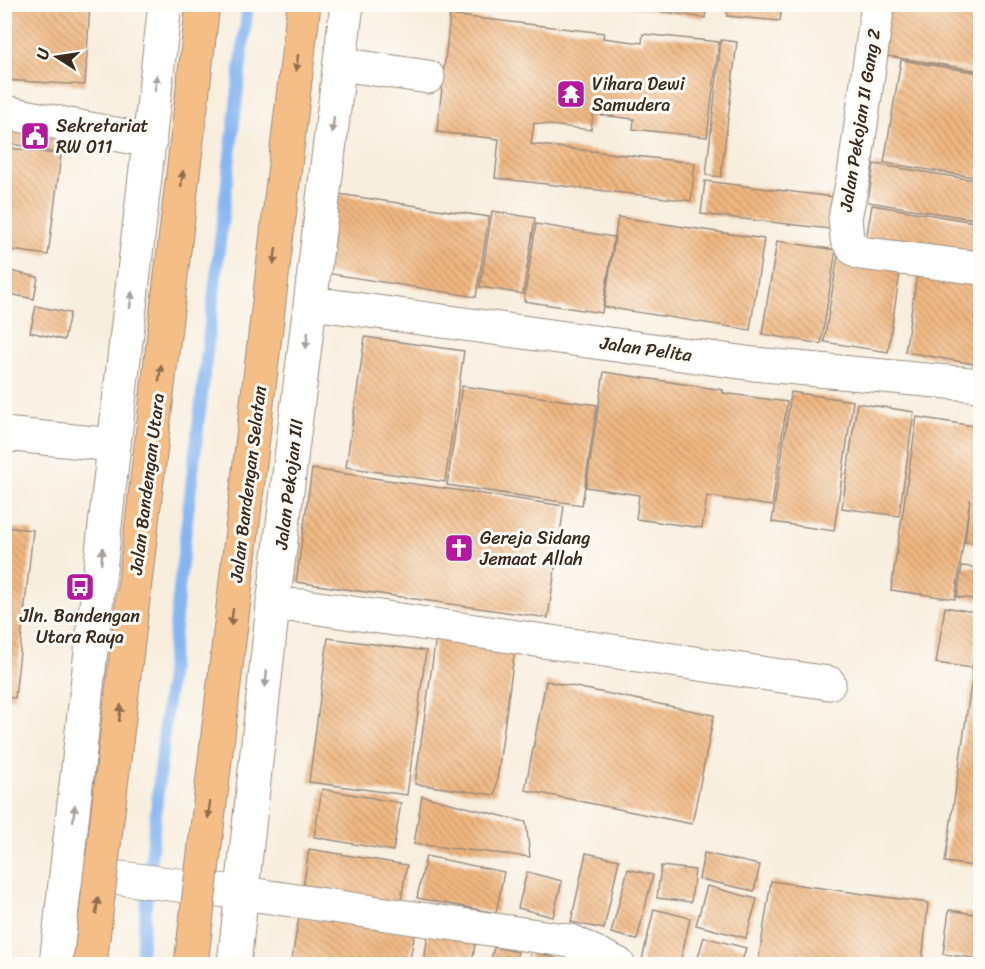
<svg xmlns="http://www.w3.org/2000/svg" width="985" height="969" font-family="Sriracha,sans-serif">
<defs>
<pattern id="building-back-hatch" width="6" height="6" patternUnits="userSpaceOnUse" patternTransform="scale(1.5)"><rect width="6" height="6" fill="#f0b781"/><path d="M-1 5l2 2M0 0l6 6M5-1l2 2" fill="none" stroke="#c49569"/></pattern>
</defs>
<rect width="100%" height="100%" fill="#fdfcf7"/>
<filter id="ink" filterUnits="userSpaceOnUse"><feTurbulence type="fractalNoise" baseFrequency=".0167" numOctaves="2"/><feDisplacementMap in="SourceGraphic" scale="12" xChannelSelector="R" yChannelSelector="G"/><feConvolveMatrix kernelMatrix="1 2 1 2 8 2 1 2 1" color-interpolation-filters="sRGB"/></filter>
<filter id="wash" filterUnits="userSpaceOnUse"><feTurbulence type="fractalNoise" baseFrequency=".008" numOctaves="4" result="noise"/><feDisplacementMap in="SourceGraphic" scale="24" xChannelSelector="R" yChannelSelector="G"/><feGaussianBlur stdDeviation="1.35" result="paint"/><feColorMatrix in="noise" values="0 0 0 0 0 0 0 0 0 0 0 0 0 0 0 0 0 1.4 0 .05"/><feComposite in="paint" operator="in"/></filter>
<g filter="url(#wash)">
<rect width="100%" height="100%" fill="#f8eede"/>
<g fill="none" stroke-linecap="round" stroke-linejoin="round">
<!-- stream -->
<path stroke="#85b6f1" stroke-width="12" d="M140,964l39,-375 69,-585"/>
</g>
<g id="blocks">
<!-- building -->
<g fill="url(#building-back-hatch)">
<path d="M4,4h86l-5,81 -81,-5z"/>
<path d="M610,4h97l-2,14z"/>
<path d="M728,4h54l-2,17 -53,-5z"/>
<path d="M889,4h48l43,8v59l-99,-16z"/>
<path d="M450,15l154,18 -1,5 39,5 1,-9 76,8 -12,95 -74,-8 1,-10 -41,-5 -2,16 -57,-7 -3,21 164,19 -4,38 -196,-23 4,-39 -62,-7z"/>
<path d="M721,40l16,2 -16,135 -15,-2z"/>
<path d="M901,60l79,13v105l-96,-15z"/>
<path d="M4,117l62,13 -5,24 -57,-12z"/>
<path d="M4,147l57,8 -13,100 -44,-6z"/>
<path d="M874,164l106,17v39l-112,-18z"/>
<path d="M705,181l129,16 -4,32 -129,-15z"/>
<path d="M332,193l157,24 -13,80 -157,-25z"/>
<path d="M872,205l108,18v35l-114,-18z"/>
<path d="M492,211l43,7 -12,76 -43,-7z"/>
<path d="M618,217l146,22 -14,91 -146,-23z"/>
<path d="M536,224l78,13 -12,76 -78,-12z"/>
<path d="M777,241l59,9 -15,94 -59,-10z"/>
<path d="M838,256l63,9 -13,87 -64,-10z"/>
<path d="M918,268l62,10v87l-75,-13z"/>
<path d="M5,270l33,7 -4,22 -29,-6z"/>
<path d="M36,306l34,7 -6,27 -34,-8z"/>
<path d="M365,337l99,14 -19,131 -99,-15z"/>
<path d="M604,372l119,18v3l64,9 -15,104 -65,-10 -5,32 -66,-9 3,-24 -53,-8z"/>
<path d="M462,386l135,19 -15,100 -135,-20z"/>
<path d="M791,392l62,9 -19,130 -62,-9z"/>
<path d="M857,403l57,9 -15,104 -57,-8z"/>
<path d="M917,417l63,10v117l-15,-2 5,-43 -15,100 -64,-9z"/>
<path d="M312,469l252,37 -16,112 -252,-36z"/>
<path d="M4,527l29,3 -18,168 -11,-1z"/>
<path d="M962,566l18,2v32l-23,-3z"/>
<path d="M945,607l35,6 -8,55 -36,-5z"/>
<path d="M437,630l79,11 -21,154 -80,-11z"/>
<path d="M979,630l1,1v236l-35,-5z"/>
<path d="M328,638l98,13 -19,144 -98,-13z"/>
<path d="M546,681l168,34 -22,109 -167,-34z"/>
<path d="M322,789l79,14 -8,48 -79,-14z"/>
<path d="M422,796l104,26 4,35 -116,-13z"/>
<path d="M309,849l98,16 -7,40 -97,-16z"/>
<path d="M586,853l33,7 -15,69 -33,-7z"/>
<path d="M704,853l56,12 -6,26 -55,-12z"/>
<path d="M426,856l78,16 -8,41 -79,-15z"/>
<path d="M661,866l34,4 -4,32 -34,-4z"/>
<path d="M628,869l25,6 -16,65 -26,-7z"/>
<path d="M527,872l35,9 -9,36 -35,-9z"/>
<path d="M771,881l157,22 -6,61h-164z"/>
<path d="M707,886l50,13 -11,39 -50,-13z"/>
<path d="M654,909l36,9 -10,46h-39z"/>
<path d="M949,910l31,5v44l-37,-5z"/>
<path d="M299,916l116,17 -6,31h-118z"/>
<path d="M428,932l48,6 -4,26h-48z"/>
<path d="M704,937l42,11 -5,16h-45z"/>
<path d="M494,947l24,5 -3,12h-25z"/>
<path d="M531,951l27,8 -2,5h-29z"/>
</g>
</g>
</g>
<g filter="url(#ink)">
<use href="#blocks" fill-opacity="0" stroke="#9a8c7e" stroke-width="1.5"/>
<g fill="none" stroke-linecap="round" stroke-linejoin="round">
<!-- minor casing -->
<g stroke="#9a8c7e" stroke-width="35">
<g id="minor">
<path d="M878,4l-24,170 -9,44 2,21 7,10 6,4 120,15"/>
<path d="M340,64l88,13"/>
<path d="M4,112l146,29"/>
<path d="M312,303l442,61 226,21"/>
<path d="M4,434l110,11"/>
<path d="M273,605l32,1 524,77"/>
<path d="M72,872l171,21 328,48 47,23"/>
<path d="M56,964l58,-519 51,-441"/>
<path d="M234,964l39,-359 74,-601"/>
</g>
</g>
<!-- minor -->
<use href="#minor" stroke="#fff" stroke-width="33"/>
<!-- major-bridge casing -->
<g stroke="#9a8c7e" stroke-width="35" stroke-linecap="butt">
<g id="major-bridge">
<path d="M90,964l113,-960"/>
<path d="M191,964l113,-960"/>
</g>
</g>
<!-- major-bridge -->
<use href="#major-bridge" stroke="#f6be87" stroke-width="33"/>
</g>
<!-- one-way arrows -->
<defs><path id="oneway-solid" d="M-6-.8H1V-3.2L6.5 0L1 3.2V.8H-6Z" transform="scale(1.5)"/></defs>
<g fill="#8f6d4d">
<use href="#oneway-solid" transform="translate(297 63) rotate(97)"/>
<use href="#oneway-solid" transform="translate(182 179) rotate(-83)"/>
<use href="#oneway-solid" transform="translate(275 256) rotate(97)"/>
<use href="#oneway-solid" transform="translate(160 373) rotate(-83)"/>
<use href="#oneway-solid" transform="translate(232 617) rotate(97)"/>
<use href="#oneway-solid" transform="translate(120 713) rotate(-83)"/>
<use href="#oneway-solid" transform="translate(209 810) rotate(97)"/>
<use href="#oneway-solid" transform="translate(97 906) rotate(-83)"/>
</g>
<g fill="#a79f9a">
<use href="#oneway-solid" transform="translate(156 83) rotate(-83)"/>
<use href="#oneway-solid" transform="translate(333 125) rotate(97)"/>
<use href="#oneway-solid" transform="translate(131 300) rotate(-83)"/>
<use href="#oneway-solid" transform="translate(307 340) rotate(97)"/>
<use href="#oneway-solid" transform="translate(102 556) rotate(-84)"/>
<use href="#oneway-solid" transform="translate(266 679) rotate(96)"/>
<use href="#oneway-solid" transform="translate(74 813) rotate(-84)"/>
</g>
</g>
<!-- icons -->
<defs>
<g id="temple-square" transform="scale(1.5)"><rect x="-9" y="-9" width="18" height="18" rx="4" fill="#b5179e" stroke="#fdfcf7"/><path d="M0-6L5-2H3V0L6.5 2.5H4V6H1.5V3h-3V6H-4V2.5H-6.5L-3 0V-2H-5Z" fill="#fff"/></g>
<g id="civic-square" transform="scale(1.5)"><rect x="-9" y="-9" width="18" height="18" rx="4" fill="#b5179e" stroke="#fdfcf7"/><path d="M-.6-6.5H3V-4.5H.6V-3L4-1V1h2V6H-6V1h2V-1L-.6-3ZM-1.2 2.5V6h2.4V2.5Z" fill="#fff"/></g>
<g id="church-square" transform="scale(1.5)"><rect x="-9" y="-9" width="18" height="18" rx="4" fill="#b5179e" stroke="#fdfcf7"/><path d="M-1.2-6h2.4v3.5h3.3v2.4h-3.3V6h-2.4V-.1h-3.3v-2.4h3.3Z" fill="#fff"/></g>
<g id="bus-square" transform="scale(1.5)"><rect x="-9" y="-9" width="18" height="18" rx="4" fill="#b5179e" stroke="#fdfcf7"/><path d="M-5-6H5V4H4V6H2V4H-2V6H-4V4H-5ZM-3.5-4V0h7V-4ZM-3.5 1.2v1.5H-2V1.2ZM2 1.2v1.5H3.5V1.2Z" fill="#fff"/></g>
</defs>
<g fill-rule="evenodd">
<use href="#temple-square" x="571" y="94"/>
<use href="#civic-square" x="35" y="136"/>
<use href="#church-square" x="459" y="548"/>
<use href="#bus-square" x="80" y="587"/>
</g>
<g text-anchor="middle" dominant-baseline="central" stroke-width="6" stroke-linejoin="round" paint-order="stroke">
<!-- poi labels -->
<g font-size="18" fill="#3b2a1e" stroke="#fdfcf7" text-anchor="start">
<text x="592" y="84">Vihara Dewi<tspan x="592" dy="21">Samudera</tspan></text>
<text x="56" y="126">Sekretariat<tspan x="56" dy="21">RW 011</tspan></text>
<text x="480" y="538">Gereja Sidang<tspan x="480" dy="21">Jemaat Allah</tspan></text>
<text x="80" y="616" text-anchor="middle">Jln. Bandengan<tspan x="80" dy="21">Utara Raya</tspan></text>
</g>
<!-- street labels -->
<g font-size="18" fill="#3b2a1e" stroke="#fdfcf7">
<text transform="translate(860 120) rotate(-81)">Jalan Pekojan II Gang 2</text>
<text transform="translate(646 349) rotate(8)">Jalan Pelita</text>
<text transform="translate(147 484) rotate(-83)">Jalan Bandengan Utara</text>
<text transform="translate(248 484) rotate(-83)">Jalan Bandengan Selatan</text>
<text transform="translate(289 484) rotate(-83)">Jalan Pekojan III</text>
</g>
</g>
<!-- margin -->
<rect width="985" height="969" fill="none" stroke="#fdfcf7" stroke-width="24"/>
<!-- north arrow -->
<g transform="translate(57 57) rotate(282)" stroke="#fdfcf7" stroke-width="4.5" paint-order="stroke">
<path d="M0-4.5L10 22L0 15L-10 22Z" fill="#3b2a1e"/>
<text y="-9" font-size="16" font-weight="bold" text-anchor="middle" fill="#3b2a1e">U</text>
</g>
</svg>
